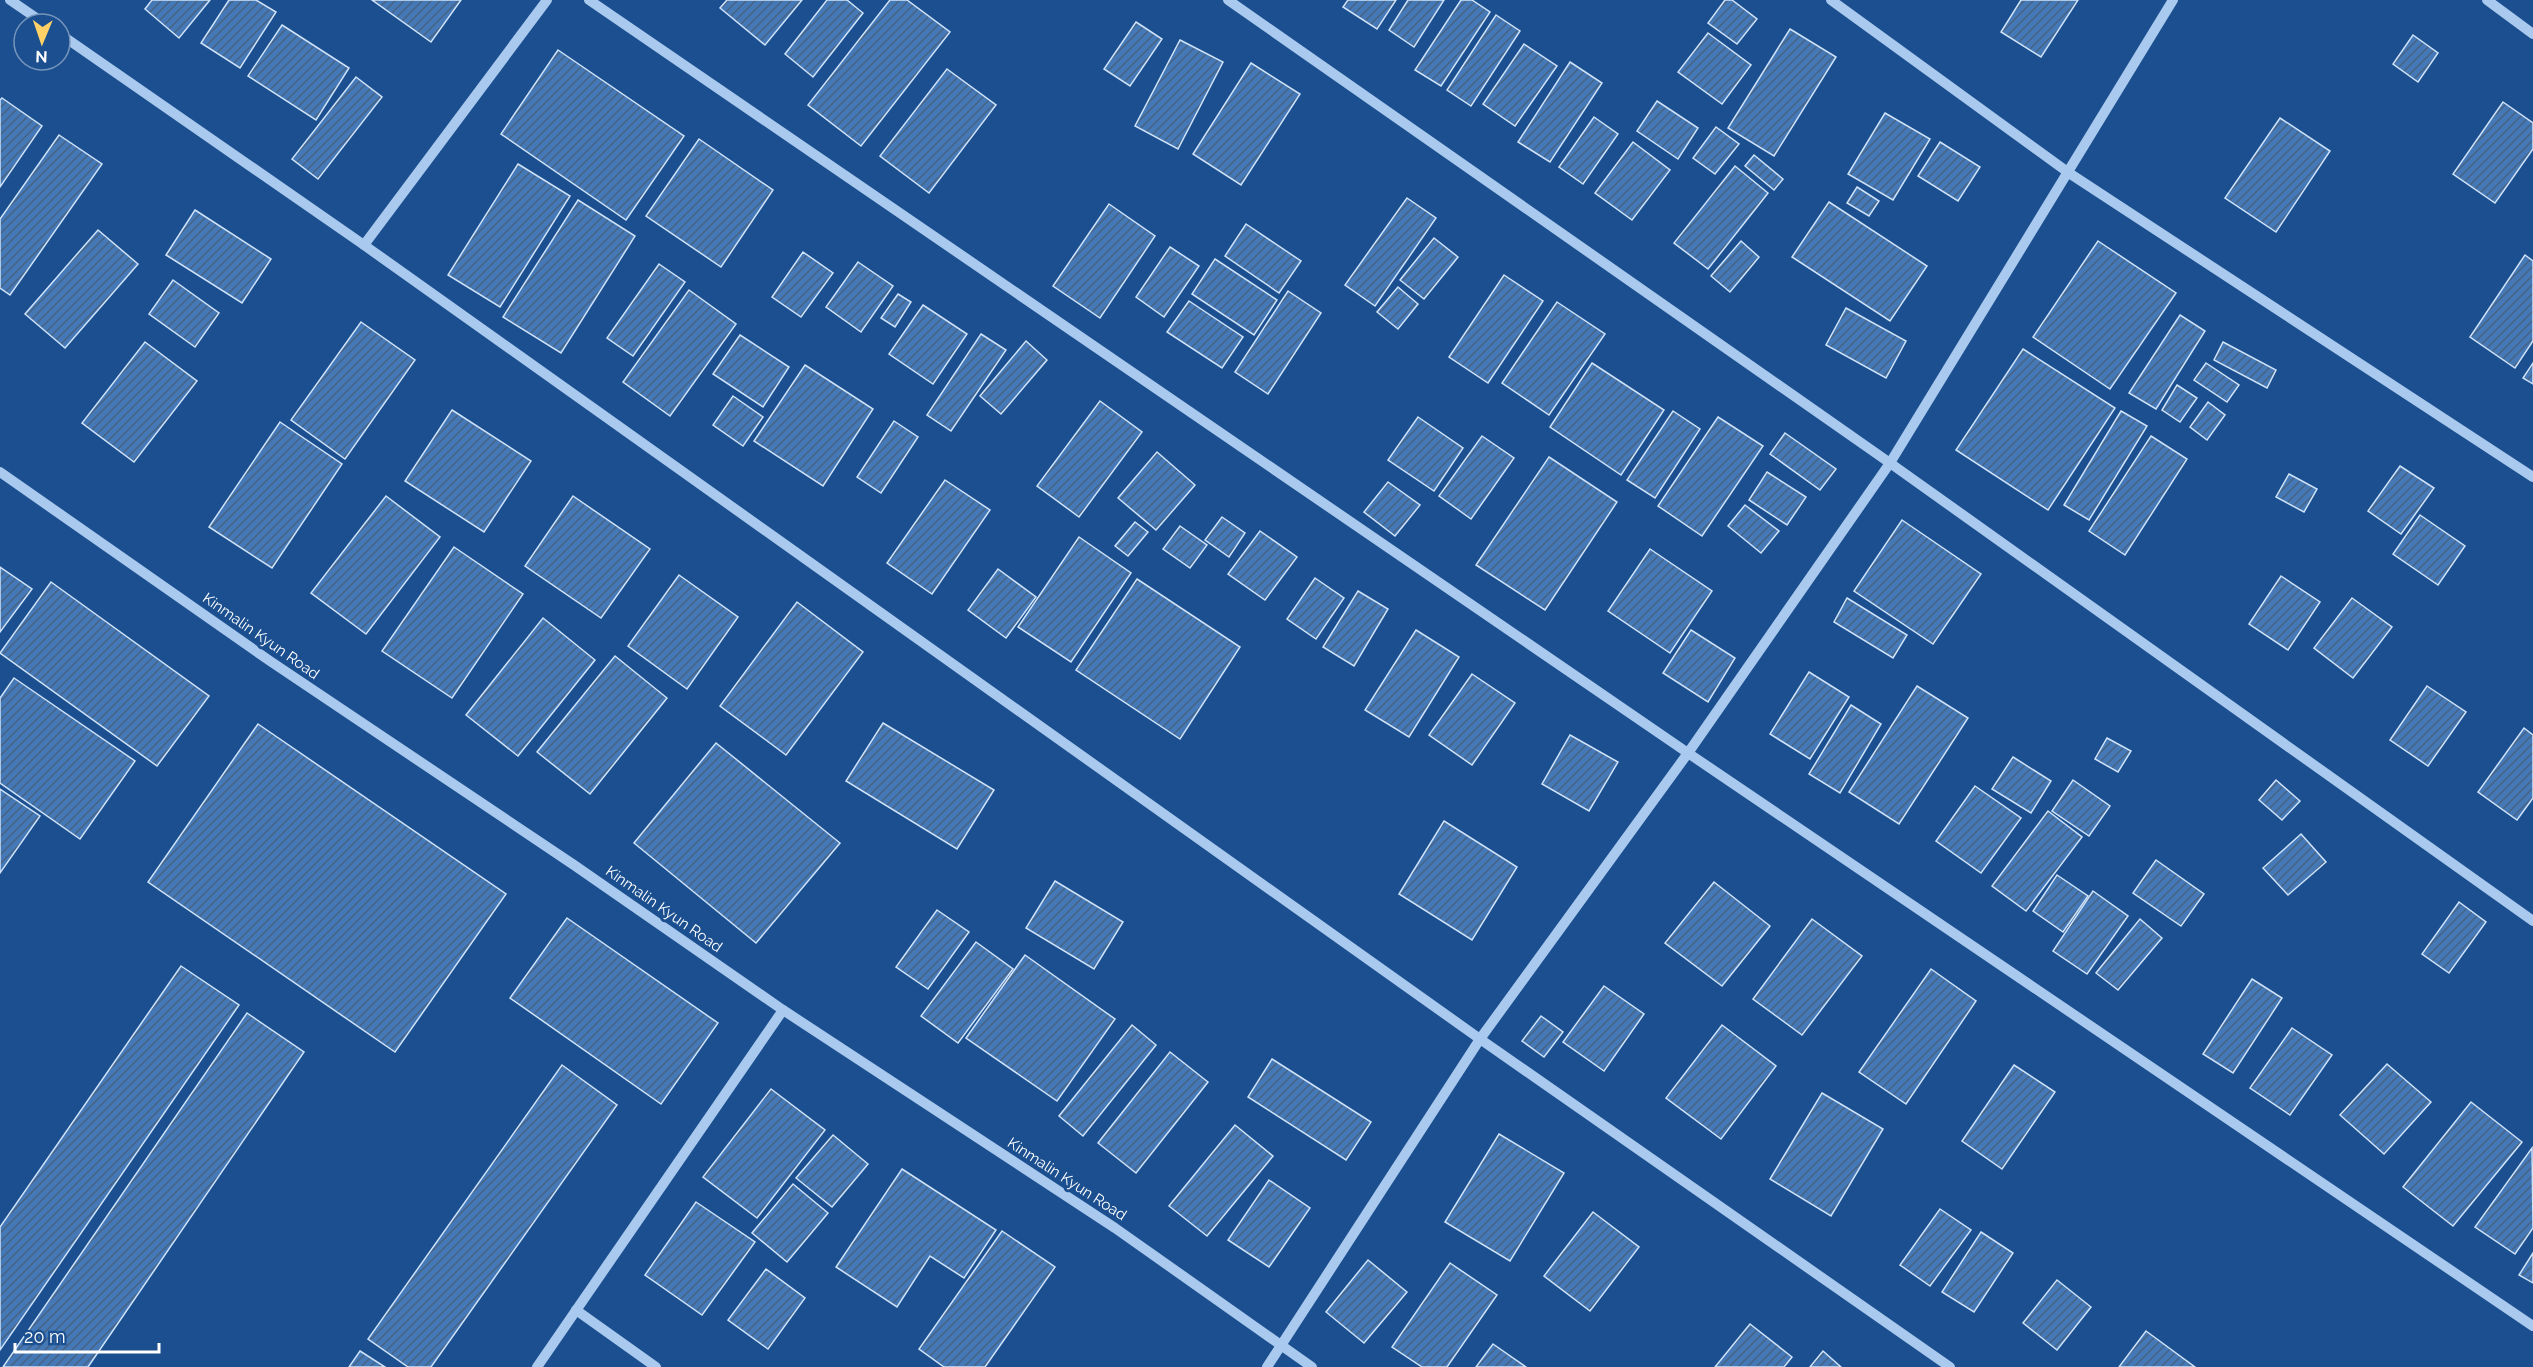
<svg xmlns="http://www.w3.org/2000/svg" width="2533" height="1367" font-family="Raleway,sans-serif">
<defs>
<pattern id="building-hatch" width="6" height="6" patternUnits="userSpaceOnUse" patternTransform="scale(1.5)"><rect width="6" height="6" fill="#4478b7"/><path d="M-1 1l2-2M0 6l6-6M5 7l2-2" fill="none" stroke="#486282"/></pattern>
</defs>
<rect width="100%" height="100%" fill="#1b4f8f"/>
<!-- building -->
<g fill="url(#building-hatch)" stroke="#cfe3fa" stroke-width="1.5">
<path d="M152,0h58l-31,38 -34,-29z"/>
<path d="M229,0h27l20,12 -36,56 -39,-25z"/>
<path d="M372,0h89l-30,42z"/>
<path d="M727,0h75l-37,45 -45,-37z"/>
<path d="M827,0h20l16,13 -50,64 -28,-23z"/>
<path d="M890,0h17l43,32 -89,114 -53,-41z"/>
<path d="M1348,0h48l-19,29 -34,-22z"/>
<path d="M1408,0h36l-30,47 -25,-17z"/>
<path d="M1461,0h11l18,12 -49,74 -26,-16z"/>
<path d="M1725,0h7l25,19 -20,25 -29,-21z"/>
<path d="M2021,0h57l-37,57 -40,-25z"/>
<path d="M1496,15l24,16 -49,75 -24,-16z"/>
<path d="M1136,22l26,17 -32,47 -26,-17z"/>
<path d="M282,25l67,43 -33,52 -68,-44z"/>
<path d="M1790,29l46,28 -62,99 -46,-28z"/>
<path d="M1708,33l43,32 -29,39 -44,-32z"/>
<path d="M2413,35l25,18 -20,29 -25,-18z"/>
<path d="M1180,40l43,22 -45,87 -43,-23z"/>
<path d="M1524,44l33,22 -42,60 -32,-22z"/>
<path d="M558,50l126,86 -58,84 -125,-86z"/>
<path d="M1570,62l32,21 -52,79 -32,-20z"/>
<path d="M1251,63l49,31 -59,91 -48,-31z"/>
<path d="M947,69l49,36 -67,88 -49,-37z"/>
<path d="M356,77l26,20 -64,82 -26,-20z"/>
<path d="M2,98l40,28 -42,61v-87z"/>
<path d="M1657,101l41,27 -20,31 -41,-28z"/>
<path d="M2503,102l30,21v26l-38,54 -42,-29z"/>
<path d="M1885,113l45,26 -37,61 -45,-26z"/>
<path d="M1594,117l24,17 -35,50 -24,-17z"/>
<path d="M2280,118l50,33 -54,81 -51,-34z"/>
<path d="M1716,127l23,17 -24,30 -22,-16z"/>
<path d="M59,135l43,29 -92,131 -10,-7v-69z"/>
<path d="M699,139l74,51 -52,77 -75,-51z"/>
<path d="M1633,142l37,28 -38,50 -37,-27z"/>
<path d="M1940,142l40,25 -22,34 -40,-25z"/>
<path d="M1754,155l29,24 -9,11 -29,-24z"/>
<path d="M518,164l52,32 -70,111 -52,-32z"/>
<path d="M1735,166l33,27 -60,76 -34,-26z"/>
<path d="M1857,187l22,14 -10,15 -22,-13z"/>
<path d="M1407,198l29,20 -61,88 -30,-21z"/>
<path d="M578,200l57,36 -74,117 -58,-36z"/>
<path d="M1829,202l98,64 -37,55 -98,-64z"/>
<path d="M1109,204l46,32 -55,82 -47,-32z"/>
<path d="M195,210l76,49 -29,44 -76,-48z"/>
<path d="M1246,224l55,37 -22,32 -54,-37z"/>
<path d="M98,230l40,34 -73,84 -40,-34z"/>
<path d="M1434,238l24,19 -34,42 -24,-19z"/>
<path d="M1741,241l18,16 -29,35 -19,-16z"/>
<path d="M2098,241l78,52 -66,96 -77,-52z"/>
<path d="M1170,247l29,19 -35,51 -28,-20z"/>
<path d="M803,252l30,21 -32,44 -29,-20z"/>
<path d="M2525,255l8,6v80l-18,27 -45,-31z"/>
<path d="M1215,259l62,41 -23,35 -62,-41z"/>
<path d="M858,262l35,24 -32,46 -35,-25z"/>
<path d="M659,264l26,18 -52,74 -26,-18z"/>
<path d="M1504,275l39,26 -55,82 -39,-26z"/>
<path d="M173,280l46,33 -24,34 -46,-33z"/>
<path d="M1398,287l20,17 -20,25 -21,-17z"/>
<path d="M689,290l47,34 -66,92 -47,-34z"/>
<path d="M1288,291l33,22 -53,81 -33,-22z"/>
<path d="M898,294l13,8 -16,25 -14,-9z"/>
<path d="M1189,301l54,36 -21,31 -55,-36z"/>
<path d="M1557,302l48,32 -56,81 -47,-32z"/>
<path d="M923,305l44,29 -34,50 -44,-30z"/>
<path d="M1846,308l60,33 -20,37 -60,-33z"/>
<path d="M2180,315l25,16 -49,78 -27,-16z"/>
<path d="M361,322l54,38 -70,99 -54,-39z"/>
<path d="M981,334l25,16 -55,81 -24,-16z"/>
<path d="M740,335l49,32 -26,40 -50,-33z"/>
<path d="M1026,341l21,19 -46,54 -21,-18z"/>
<path d="M145,342l52,39 -63,81 -52,-39z"/>
<path d="M2223,342l53,28 -9,18 -53,-28z"/>
<path d="M2023,349l92,59 -67,102 -92,-60z"/>
<path d="M1592,363l72,47 -43,65 -71,-48z"/>
<path d="M2206,363l33,22 -12,17 -33,-22z"/>
<path d="M2533,363v21l-10,-6z"/>
<path d="M805,365l68,44 -50,77 -69,-45z"/>
<path d="M2177,385l20,13 -17,24 -18,-12z"/>
<path d="M733,396l30,21 -20,29 -30,-21z"/>
<path d="M1100,401l42,31 -63,85 -42,-31z"/>
<path d="M2208,402l17,13 -18,25 -17,-13z"/>
<path d="M452,410l79,51 -47,71 -79,-51z"/>
<path d="M1673,411l27,18 -45,69 -28,-18z"/>
<path d="M2121,411l26,15 -58,94 -25,-15z"/>
<path d="M1418,417l45,31 -29,43 -46,-31z"/>
<path d="M1718,417l45,29 -61,90 -44,-30z"/>
<path d="M894,421l24,16 -37,56 -24,-16z"/>
<path d="M280,422l62,42 -70,104 -63,-41z"/>
<path d="M1785,433l51,36 -16,21 -50,-36z"/>
<path d="M1482,436l32,22 -43,61 -32,-23z"/>
<path d="M2151,436l36,23 -62,96 -36,-24z"/>
<path d="M1157,452l38,33 -39,45 -38,-32z"/>
<path d="M1549,457l68,45 -72,108 -69,-45z"/>
<path d="M2400,466l34,22 -33,46 -33,-23z"/>
<path d="M1767,472l39,25 -19,28 -38,-25z"/>
<path d="M2289,474l28,15 -13,23 -28,-15z"/>
<path d="M945,480l45,30 -58,84 -45,-31z"/>
<path d="M1388,482l32,23 -25,31 -31,-24z"/>
<path d="M386,496l54,41 -74,97 -55,-41z"/>
<path d="M573,496l77,53 -49,69 -76,-52z"/>
<path d="M1745,505l34,26 -18,22 -33,-27z"/>
<path d="M2420,515l45,31 -27,39 -45,-31z"/>
<path d="M1222,517l23,16 -16,24 -24,-17z"/>
<path d="M1902,520l79,54 -48,70 -79,-53z"/>
<path d="M1135,522l13,10 -20,24 -13,-10z"/>
<path d="M1180,526l27,19 -17,23 -27,-19z"/>
<path d="M1260,531l37,26 -32,43 -37,-26z"/>
<path d="M1079,537l52,36 -60,89 -53,-35z"/>
<path d="M454,547l69,47 -71,104 -70,-47z"/>
<path d="M1650,549l62,42 -42,62 -62,-42z"/>
<path d="M0,567l32,22 -32,43z"/>
<path d="M998,569l38,28 -30,41 -38,-28z"/>
<path d="M679,575l59,42 -51,72 -59,-43z"/>
<path d="M2281,576l39,26 -32,48 -39,-26z"/>
<path d="M1315,578l29,20 -28,41 -29,-20z"/>
<path d="M1137,579l103,68 -60,92 -104,-69z"/>
<path d="M51,582l158,114 -52,70 -157,-113z"/>
<path d="M1358,591l30,18 -34,57 -31,-19z"/>
<path d="M1847,598l60,37 -14,23 -59,-36z"/>
<path d="M2352,598l40,29 -39,51 -39,-30z"/>
<path d="M797,602l66,50 -77,103 -66,-49z"/>
<path d="M543,618l52,42 -77,96 -52,-41z"/>
<path d="M1416,630l43,27 -50,80 -44,-27z"/>
<path d="M1691,630l44,28 -27,44 -45,-29z"/>
<path d="M615,656l52,42 -77,96 -53,-42z"/>
<path d="M1809,672l40,25 -39,62 -40,-25z"/>
<path d="M1472,674l43,29 -43,62 -43,-30z"/>
<path d="M14,678l121,83 -55,78 -80,-56v-85z"/>
<path d="M1917,686l51,32 -69,106 -50,-32z"/>
<path d="M2427,686l39,26 -38,54 -38,-26z"/>
<path d="M1851,705l30,19 -41,69 -31,-19z"/>
<path d="M883,723l111,67 -37,59 -111,-68z"/>
<path d="M258,724l248,170 -111,158 -247,-170z"/>
<path d="M2524,728l9,7v63l-16,22 -39,-28z"/>
<path d="M1570,735l48,27 -29,49 -47,-27z"/>
<path d="M2107,738l24,13 -13,21 -23,-13z"/>
<path d="M716,743l124,100 -84,100 -122,-100z"/>
<path d="M2013,757l38,24 -20,32 -39,-24z"/>
<path d="M2073,780l37,26 -21,30 -37,-25z"/>
<path d="M2276,780l24,21 -18,19 -23,-20z"/>
<path d="M1975,786l46,32 -40,55 -45,-32z"/>
<path d="M0,789l40,27 -40,57z"/>
<path d="M2048,811l34,26 -56,74 -34,-25z"/>
<path d="M1444,821l73,46 -45,73 -73,-46z"/>
<path d="M2301,834l25,28 -38,33 -25,-27z"/>
<path d="M2156,860l48,34 -23,32 -48,-33z"/>
<path d="M2057,875l31,21 -25,36 -30,-21z"/>
<path d="M1055,881l68,41 -29,47 -68,-41z"/>
<path d="M1714,882l56,44 -48,60 -57,-43z"/>
<path d="M2093,891l35,25 -41,58 -34,-23z"/>
<path d="M2459,902l27,20 -37,51 -27,-19z"/>
<path d="M937,910l32,22 -41,57 -32,-22z"/>
<path d="M567,918l151,105 -57,81 -151,-106z"/>
<path d="M1812,919l50,37 -60,79 -49,-36z"/>
<path d="M2140,919l22,19 -44,52 -22,-17z"/>
<path d="M976,942l37,27 -55,74 -37,-27z"/>
<path d="M1025,955l90,64 -58,82 -91,-63z"/>
<path d="M181,966l58,39 -239,345v-123z"/>
<path d="M1931,969l45,32 -70,103 -47,-32z"/>
<path d="M2252,979l30,19 -49,75 -30,-19z"/>
<path d="M1604,986l40,28 -40,57 -41,-29z"/>
<path d="M247,1013l57,39 -216,315h-85z"/>
<path d="M1541,1016l22,16 -19,25 -22,-16z"/>
<path d="M1132,1025l24,20 -73,91 -24,-20z"/>
<path d="M1722,1025l54,41 -55,73 -55,-41z"/>
<path d="M2292,1028l40,27 -42,60 -40,-27z"/>
<path d="M1170,1052l38,30 -72,91 -38,-30z"/>
<path d="M1272,1059l99,63 -25,38 -98,-63z"/>
<path d="M2387,1064l44,38 -47,52 -44,-39z"/>
<path d="M562,1065l55,40 -186,262h-23l-40,-28z"/>
<path d="M2014,1065l41,27 -53,77 -40,-28z"/>
<path d="M771,1089l54,41 -68,88 -54,-41z"/>
<path d="M1822,1093l61,36 -52,87 -61,-37z"/>
<path d="M2471,1102l51,40 -69,84 -50,-39z"/>
<path d="M1235,1125l38,31 -66,80 -38,-30z"/>
<path d="M1499,1134l65,39 -54,88 -65,-39z"/>
<path d="M833,1135l35,29 -36,43 -36,-29z"/>
<path d="M2532,1148l1,80 -18,26 -40,-27z"/>
<path d="M902,1169l94,61 -32,48 -34,-22 -33,51 -61,-40z"/>
<path d="M1269,1180l41,28 -41,59 -41,-27z"/>
<path d="M793,1184l35,29 -41,49 -35,-29z"/>
<path d="M696,1202l59,40 -53,73 -57,-40z"/>
<path d="M1940,1209l31,21 -41,56 -30,-21z"/>
<path d="M1593,1212l46,35 -49,64 -46,-35z"/>
<path d="M1002,1231l53,36 -70,100h-41l-25,-18z"/>
<path d="M1981,1232l32,21 -39,59 -32,-20z"/>
<path d="M2533,1253v30l-14,-8z"/>
<path d="M1368,1260l39,32 -43,51 -38,-31z"/>
<path d="M1450,1263l47,32 -50,72h-25l-30,-20z"/>
<path d="M766,1269l39,29 -37,51 -40,-29z"/>
<path d="M2057,1280l34,27 -34,43 -34,-27z"/>
<path d="M1750,1324l42,33 -8,10h-69z"/>
<path d="M2146,1331l49,36h-76z"/>
<path d="M1493,1344l33,23h-50z"/>
<path d="M360,1351l25,16h-36z"/>
<path d="M1823,1351l18,16h-31z"/>
</g>
<g fill="none" stroke-linecap="round" stroke-linejoin="round">
<!-- minor -->
<g stroke="#a9c9ee" stroke-width="10">
<path d="M10,0l35,24"/>
<path d="M589,0l1099,753 845,573"/>
<path d="M1228,0l662,463 643,458"/>
<path d="M1831,0l238,173 464,304"/>
<path d="M2487,0l46,34"/>
<path d="M60,34l304,211 1116,794 470,328"/>
<path d="M364,245l183,-245"/>
<path d="M0,472l270,189 304,204 209,145 332,218 197,139"/>
<path d="M576,1310l80,57"/>
<path d="M537,1367l246,-357"/>
<path d="M1267,1367l213,-328 208,-286 202,-290 283,-463"/>
</g>
</g>
<g text-anchor="middle" dominant-baseline="central" stroke-width="6" stroke-linejoin="round" paint-order="stroke">
<!-- street labels -->
<g font-size="15" fill="#fff" stroke="#1b4f8f">
<text transform="translate(261 636) rotate(35)">Kinmalin Kyun Road</text>
<text transform="translate(664 909) rotate(35)">Kinmalin Kyun Road</text>
<text transform="translate(1067 1179) rotate(33)">Kinmalin Kyun Road</text>
</g>
</g>
<!-- north arrow -->
<g transform="translate(42 42) rotate(182)"><circle r="28" fill="#1b4f8f" stroke="#7695bc" stroke-width="1.5"/>
<path d="M0-4.5L10 22L0 15L-10 22Z" fill="#ffd166"/>
<text y="-9" font-size="16" font-weight="bold" text-anchor="middle" fill="#ffffff">N</text>
</g>
<!-- scale -->
<path d="M15 1343v9h144v-9" fill="none" stroke="#ffffff" stroke-width="3"/>
<text x="24" y="1343" font-size="18" fill="#ffffff" stroke="#1b4f8f" stroke-width="4.5" paint-order="stroke">20 m</text>
</svg>
